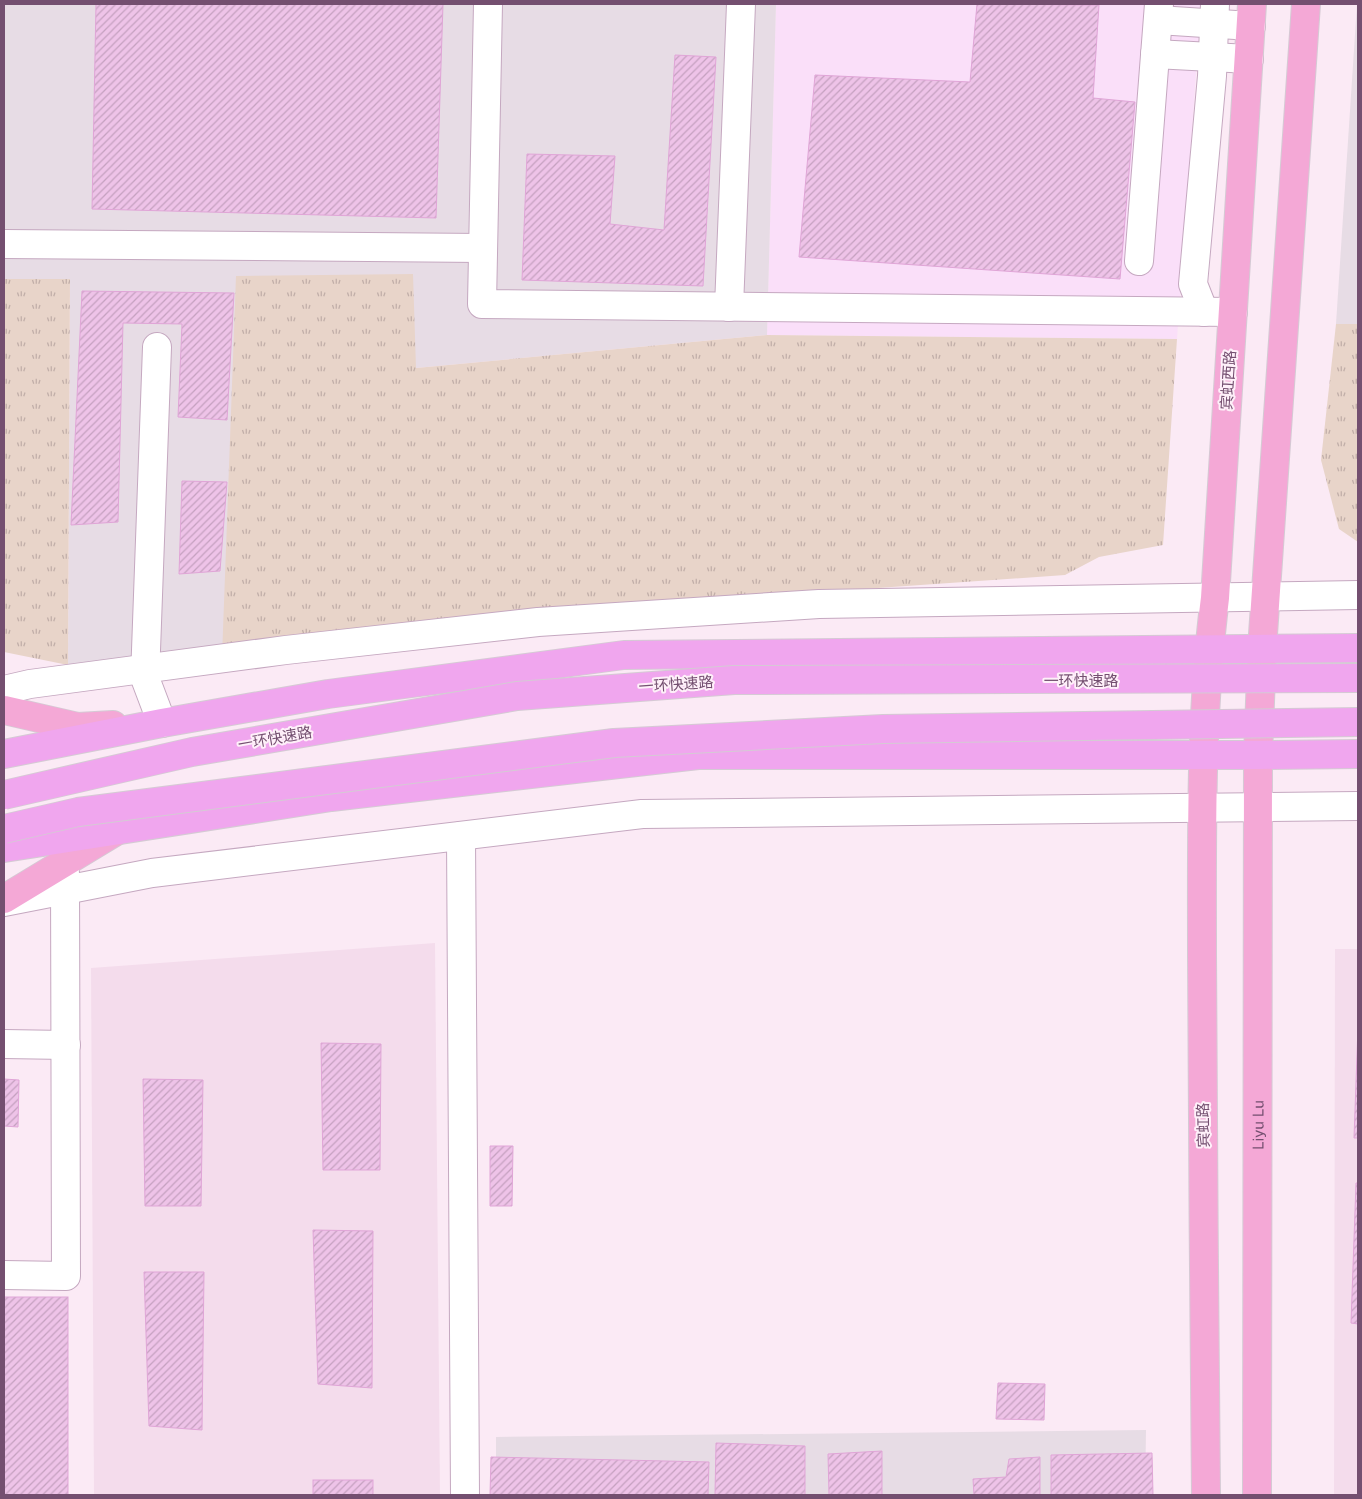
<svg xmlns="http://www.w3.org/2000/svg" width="1362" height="1499" font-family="'Public Sans','Noto Sans SC',sans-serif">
<defs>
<pattern id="park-tufts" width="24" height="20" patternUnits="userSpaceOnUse" patternTransform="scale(1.25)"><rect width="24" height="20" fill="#e8d4c9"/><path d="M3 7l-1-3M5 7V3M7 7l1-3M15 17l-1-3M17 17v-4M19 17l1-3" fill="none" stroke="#c1aea8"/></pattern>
<pattern id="building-hatch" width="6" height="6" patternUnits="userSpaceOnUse" patternTransform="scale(1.25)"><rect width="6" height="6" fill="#eec3e8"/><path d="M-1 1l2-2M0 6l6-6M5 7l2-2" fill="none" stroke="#c5a1c0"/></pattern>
</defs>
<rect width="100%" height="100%" fill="#fbeaf5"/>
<!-- residential -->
<g fill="#f4dcec">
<path d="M435,943l5,552h-346l-3,-527z"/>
<path d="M1335,949h23v546h-24z"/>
</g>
<!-- commercial -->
<path fill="#fadff9" d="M776,4h425l-24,335 -410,-4z"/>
<!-- industrial -->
<g fill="#e7dce5">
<path d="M4,4h772l-9,331 -351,33 -194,289 -154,8 2,-386h-66z"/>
<path d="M1357,4l1,320h-22z"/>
<path d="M1146,1430l-1,65h-649v-58z"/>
</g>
<!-- park -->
<g fill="url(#park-tufts)">
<path d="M413,274l3,94 351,-33 410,4 -14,206 -64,12 -34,18 -548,38 -295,44 14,-381z"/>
<path d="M4,279h66l-2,386 -64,-13z"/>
<path d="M1336,324h22v218l-19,-13 -18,-69z"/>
</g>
<!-- building -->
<g fill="url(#building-hatch)" stroke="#e0a5d7">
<path d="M71,4h372l-7,214 -344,-9 4,-205z"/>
<path d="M977,4l122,1 -6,93 42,4 -15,177 -321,-22 16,-182 155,7z"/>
<path d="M675,55l41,2 -13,229 -181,-6 5,-126 88,2 -5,68 54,6z"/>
<path d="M82,291l152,2 -7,127 -49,-3 4,-93 -59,-1 -5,199 -47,3z"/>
<path d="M182,481l45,1 -7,89 -41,3z"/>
<path d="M1358,1027v111h-4z"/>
<path d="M321,1043l60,1 -1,126h-57z"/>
<path d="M4,1079l15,1 -1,47 -14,-1z"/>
<path d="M143,1079l60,1 -2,126h-56z"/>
<path d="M490,1146h23l-1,60h-22z"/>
<path d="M1356,1183h2v141l-7,-1z"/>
<path d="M313,1230l60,1 -1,157 -54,-4z"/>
<path d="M144,1272h60l-2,158 -53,-4z"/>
<rect x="4" y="1297" width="64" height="198"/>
<path d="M998,1383l47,1 -1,36 -48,-1z"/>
<path d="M716,1443l89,3v49h-90z"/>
<path d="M882,1451v44h-53l-1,-41z"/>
<path d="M1152,1453l1,42h-102v-40z"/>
<path d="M491,1457l218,5 -1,33h-218z"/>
<path d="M1040,1457v38h-66l-1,-16 33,-2 3,-18z"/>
<rect x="313" y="1480" width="60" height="15"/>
</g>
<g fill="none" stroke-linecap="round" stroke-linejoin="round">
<!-- minor casing -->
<g stroke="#c5a8c0" stroke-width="30">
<g id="minor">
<path d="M488,4l-6,300 751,8"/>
<path d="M1158,20l93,6"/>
<path d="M1155,54l94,5"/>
<path d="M4,244l478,4"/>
<path d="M1139,261l20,-257"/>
<path d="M729,307l12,-303"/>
<path d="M1204,312l-11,-28 19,-208 3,-72"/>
<path d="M157,347l-12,331 17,45"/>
<path d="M4,690l26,-6 256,-34 252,-28 281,-18 539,-9"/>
<path d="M461,836l4,659"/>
<path d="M4,902l148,-29 490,-59 716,-8"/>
<path d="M4,1044l62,1"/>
<path d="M4,1275l62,1 -1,-403"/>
</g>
</g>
<!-- major casing -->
<g stroke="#d5cad4" stroke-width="30">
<g id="major">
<path d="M4,710l74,17 35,-2"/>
<path d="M4,899l114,-69"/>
<path d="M1206,1495c-1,-180 -4,-361 -4,-541 0,-119 -2,-238 13,-356l37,-594"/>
<path id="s1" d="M1257,1495l1,-740 4,-106 44,-645"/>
</g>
</g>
<!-- highway casing -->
<g stroke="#d5cad4" stroke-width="30">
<g id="highway">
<path d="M4,754l158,-31 166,-29 296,-39 734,-7"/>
<path d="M4,848l327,-51 367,-42h560l100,-1"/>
</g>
</g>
<!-- minor -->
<use href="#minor" stroke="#fff" stroke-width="28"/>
<!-- major -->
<use href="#major" stroke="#f4a8d6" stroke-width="28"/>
<!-- highway -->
<use href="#highway" stroke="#f0a6ee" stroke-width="28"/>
<!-- highway-bridge casing -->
<g stroke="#d5cad4" stroke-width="30" stroke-linecap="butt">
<g id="highway-bridge">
<path d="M4,795l188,-43 325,-56 217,-16 624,-2"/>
<path d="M4,829l74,-17 536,-69 269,-14 475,-7"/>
</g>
</g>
<!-- highway-bridge -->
<use href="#highway-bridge" stroke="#f0a6ee" stroke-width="28"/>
</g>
<g text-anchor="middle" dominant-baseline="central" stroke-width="4" stroke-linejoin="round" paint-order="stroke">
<!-- street labels -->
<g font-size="15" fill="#744f70" stroke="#fef0f9">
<text transform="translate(1228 380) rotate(-86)">宾虹西路</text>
<text x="1081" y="680">一环快速路</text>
<text transform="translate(676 684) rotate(-4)">一环快速路</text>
<text transform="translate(275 738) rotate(-10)">一环快速路</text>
<text transform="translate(1203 1125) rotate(-91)">宾虹路</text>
<text stroke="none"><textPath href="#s1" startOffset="370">Liyu Lu</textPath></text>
</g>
</g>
<!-- border -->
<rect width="1362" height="1499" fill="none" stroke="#744f70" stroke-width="10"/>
</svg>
